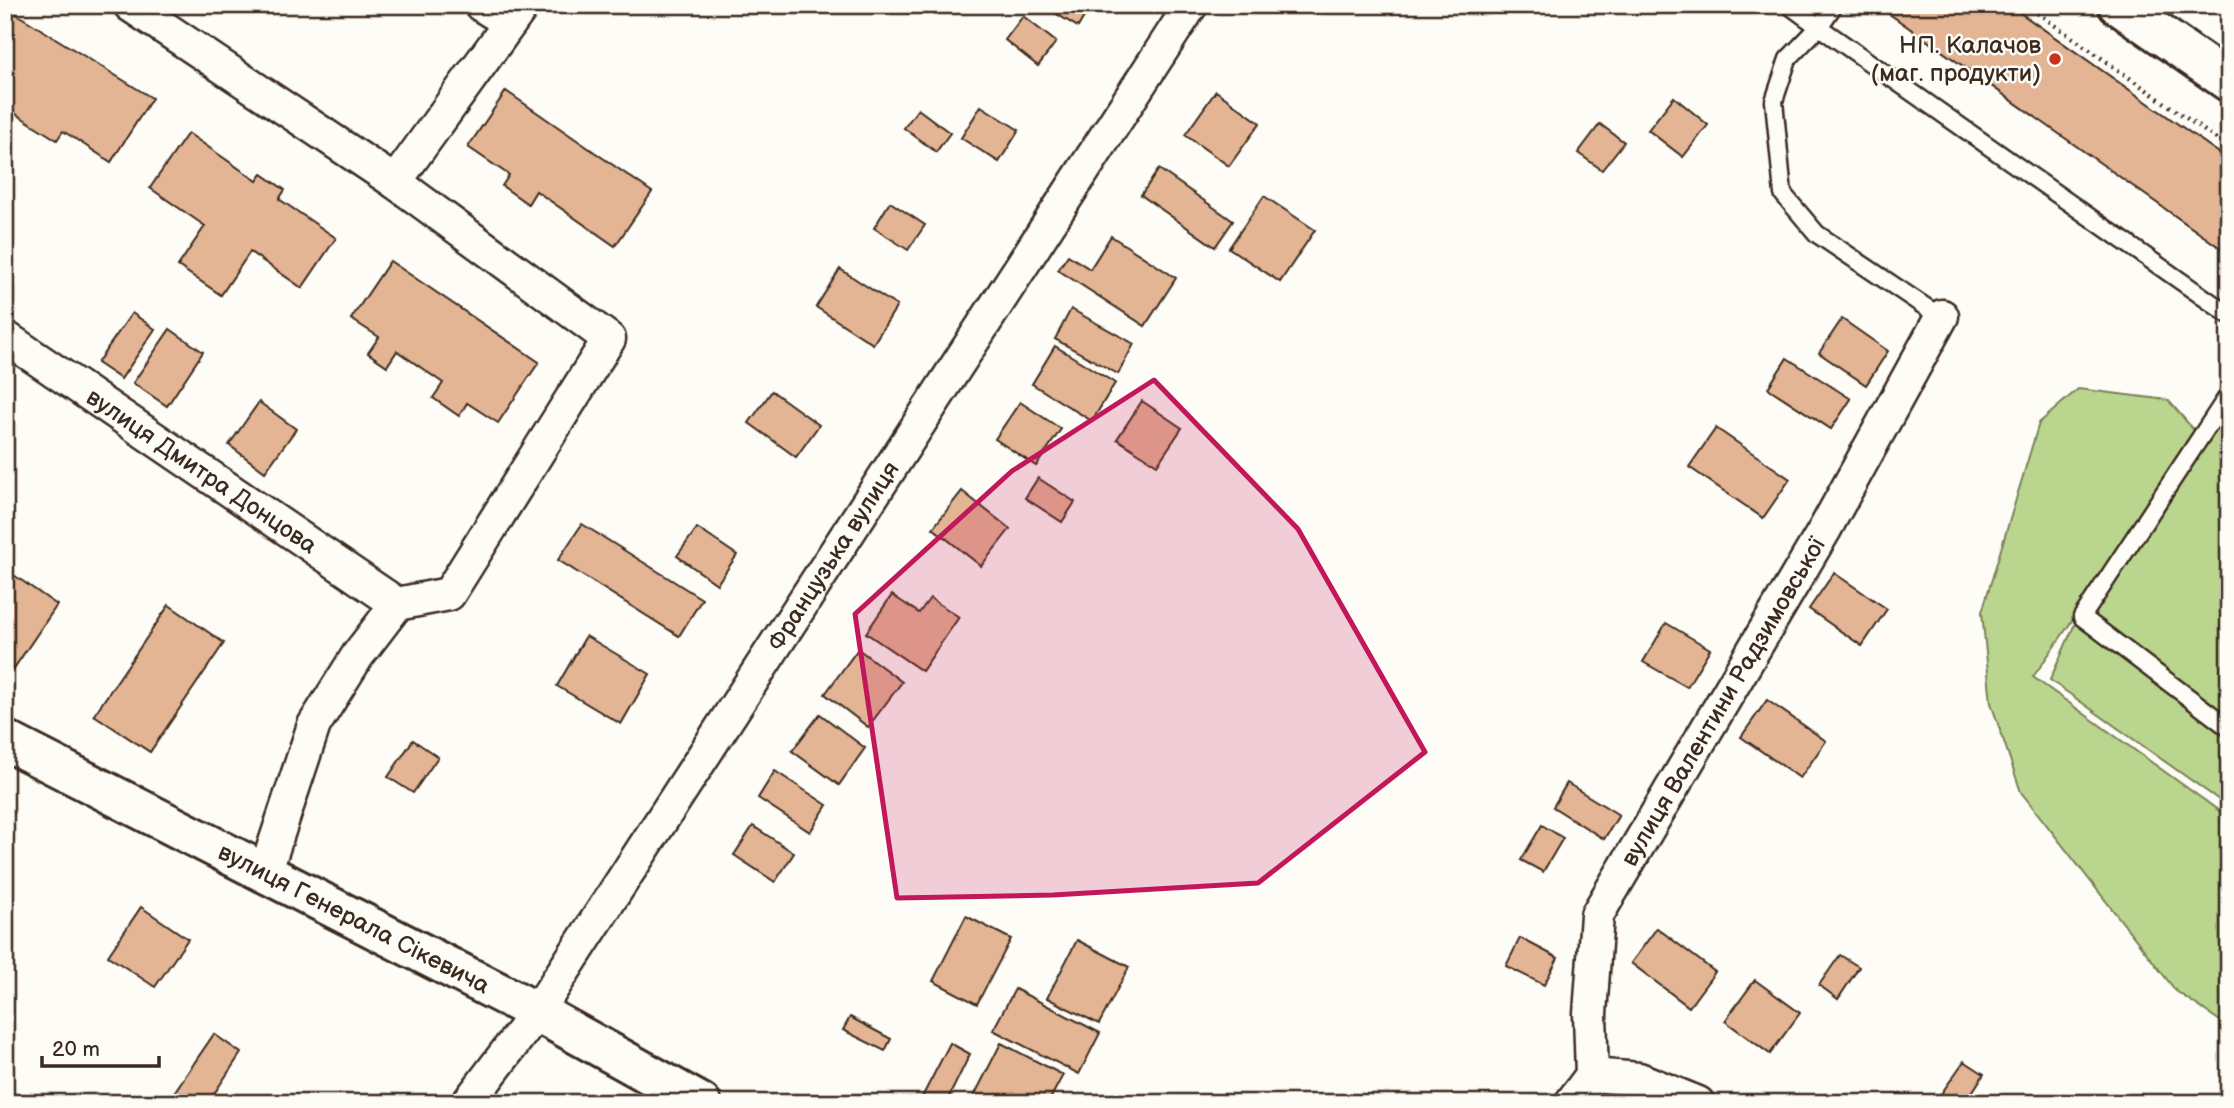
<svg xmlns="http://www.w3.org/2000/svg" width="2234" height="1108" font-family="'Balsamiq Sans',sans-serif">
<rect width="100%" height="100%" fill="#fdfcf7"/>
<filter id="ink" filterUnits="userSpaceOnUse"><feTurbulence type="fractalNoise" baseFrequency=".0143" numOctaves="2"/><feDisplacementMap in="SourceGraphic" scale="14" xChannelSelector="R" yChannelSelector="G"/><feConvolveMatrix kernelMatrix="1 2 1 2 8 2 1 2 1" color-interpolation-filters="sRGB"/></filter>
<g filter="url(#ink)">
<!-- green -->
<g fill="#bad68e" stroke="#7a8056" stroke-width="2">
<path d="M2078,389l90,11 32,37 -167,240 196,141v209l-53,-36 -155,-199 -30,-89 -9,-91 57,-189z"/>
<path d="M2229,401v406l-179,-127 31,-70z"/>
</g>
<!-- building -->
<g fill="#e3b594" stroke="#3b2a1e" stroke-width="2">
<path d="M1042,5h49l-13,22z"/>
<path d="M1894,5h115l220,155v94l-341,-241z"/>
<path d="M5,7l147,91 -41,64 -48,-31 -6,9 -52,-33z"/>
<path d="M1023,16l33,26 -18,24 -33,-26z"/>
<path d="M506,91l146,101 -37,54 -79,-55 -8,13 -26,-18 7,-11 -41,-28z"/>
<path d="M1216,91l44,32 -31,43 -44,-31z"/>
<path d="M1674,97l34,28 -25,32 -35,-27z"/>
<path d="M981,106l38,24 -20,32 -38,-24z"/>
<path d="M918,109l32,24 -14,19 -32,-24z"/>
<path d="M1600,124l24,18 -22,28 -24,-17z"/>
<path d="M188,133l69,48 5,-7 23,16 -6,9 57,39 -34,50 -52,-36 -29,43 -43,-29 27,-40 -55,-38z"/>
<path d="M1159,169l74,52 -18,26 -74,-52z"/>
<path d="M1264,196l51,34 -35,52 -51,-34z"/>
<path d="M890,202l35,23 -17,25 -34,-22z"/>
<path d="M1111,236l65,42 -31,48 -87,-56 10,-15 22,14z"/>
<path d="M390,261l149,101 -41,61 -31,-20 -8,13 -26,-18 10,-15 -46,-32 -10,15 -19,-13 11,-16 -28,-18z"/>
<path d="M840,269l57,37 -24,38 -57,-37z"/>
<path d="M1071,309l63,35 -16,30 -63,-35z"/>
<path d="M132,313l23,16 -34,50 -24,-16z"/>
<path d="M1842,319l46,32 -22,34 -47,-32z"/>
<path d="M170,329l33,23 -36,54 -34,-23z"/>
<path d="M1055,346l60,37 -23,38 -60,-37z"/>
<path d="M1787,358l64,41 -20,30 -63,-41z"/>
<path d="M772,391l47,34 -23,32 -47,-34z"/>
<path d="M1142,401l40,27 -25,37 -40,-26z"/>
<path d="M259,402l37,27 -31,43 -36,-27z"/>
<path d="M1020,402l41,27 -25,37 -41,-27z"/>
<path d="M1716,428l74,51 -27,39 -74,-51z"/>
<path d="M1038,478l37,24 -13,20 -37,-24z"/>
<path d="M962,491l48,38 -29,37 -48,-38z"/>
<path d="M582,524l120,75 -23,37 -121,-76z"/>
<path d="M697,528l40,27 -20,29 -40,-28z"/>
<path d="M8,571l49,34 -49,72 -3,-2v-100z"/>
<path d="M1834,573l53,36 -25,37 -53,-37z"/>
<path d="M892,595l27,18 11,-15 29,19 -37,54 -56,-38z"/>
<path d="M169,605l55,38 -74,109 -56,-37z"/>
<path d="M1666,623l44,26 -23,38 -44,-25z"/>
<path d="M586,636l64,38 -29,50 -64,-38z"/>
<path d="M858,649l44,33 -34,45 -43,-33z"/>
<path d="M1767,700l59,41 -26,37 -59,-41z"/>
<path d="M820,714l45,34 -26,37 -47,-34z"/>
<path d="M413,740l25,17 -25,36 -25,-16z"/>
<path d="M775,771l52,34 -17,27 -52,-34z"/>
<path d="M1567,783l52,32 -15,24 -51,-32z"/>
<path d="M1542,825l21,13 -20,34 -22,-12z"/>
<path d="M753,826l41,27 -19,29 -41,-27z"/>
<path d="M141,907l47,32 -33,48 -47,-31z"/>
<path d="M966,916l45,23 -34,65 -44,-23z"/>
<path d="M1657,928l58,44 -26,35 -58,-44z"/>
<path d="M1520,938l38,20 -14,27 -38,-19z"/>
<path d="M1077,940l52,27 -30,57 -52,-26z"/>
<path d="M1840,955l19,12 -21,32 -19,-14z"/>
<path d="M1755,980l45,33 -30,41 -45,-33z"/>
<path d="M1015,989l85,44 -21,41 -86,-44z"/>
<path d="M850,1017l41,22 -6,12 -42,-21z"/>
<path d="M214,1034l27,19 -33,50h-28l-9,-6z"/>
<path d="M950,1043l20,11 -24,49h-27z"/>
<path d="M1001,1043l62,32 -15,28 -77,-1z"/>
<path d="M1964,1061l20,13 -19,29h-11l-13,-9z"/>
</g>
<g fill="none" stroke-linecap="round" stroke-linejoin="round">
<!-- service casing -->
<g stroke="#3b2a1e" stroke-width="21">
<g id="service">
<path d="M1789,5l30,22 15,-22"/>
<path d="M1942,316l-12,-6 -113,-76 -34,-40 -9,-93 14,-42 31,-32 410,288"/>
<path d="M2229,394l-147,223 147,111"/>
</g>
</g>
<!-- minor casing -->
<g stroke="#3b2a1e" stroke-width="37">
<g id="minor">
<path d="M130,5l265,177"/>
<path d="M481,5l29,18"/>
<path id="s1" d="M5,337l392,267"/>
<path d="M265,873l49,-148 44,-70 39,-51 52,-10 160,-255 -214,-157 128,-177"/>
<path d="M1592,1075l47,4 59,24"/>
<path id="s2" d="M468,1103l69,-91 654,-1007"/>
<path id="s3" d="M1571,1103l21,-28 -2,-61 7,-99 228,-386 117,-213"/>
</g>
</g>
<!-- tertiary casing -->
<g stroke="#3b2a1e" stroke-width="44">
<g id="tertiary">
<path d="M2118,5l111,77"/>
<path id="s4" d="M5,740l532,272 164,91"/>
</g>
</g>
<!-- path -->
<path stroke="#3b2a1e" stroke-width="4.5" stroke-dasharray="2 5" stroke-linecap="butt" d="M2026,5l203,143"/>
<!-- service -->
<use href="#service" stroke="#fdfcf7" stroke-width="16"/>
<!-- minor -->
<use href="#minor" stroke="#fdfcf7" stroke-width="32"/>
<!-- tertiary -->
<use href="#tertiary" stroke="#fdfcf7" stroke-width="38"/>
</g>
</g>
<!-- marked area -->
<path fill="#c2185b" fill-opacity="0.2" stroke="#c2185b" stroke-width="5" stroke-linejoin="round" d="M1154,380l144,149 127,223 -167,131 -205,12 -156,3 -42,-284 157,-143z"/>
<!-- markers -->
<circle fill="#c8321e" stroke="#fdfcf7" stroke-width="2.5" cx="2055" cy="59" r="7"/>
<g text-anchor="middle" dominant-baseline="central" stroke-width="5" stroke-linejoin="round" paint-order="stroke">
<!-- poi labels -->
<g font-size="24" fill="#3b2a1e" stroke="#fdfcf7" text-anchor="end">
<text x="2041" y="45">НП. Калачов<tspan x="2041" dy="28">(маг. продукти)</tspan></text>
</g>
<!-- street labels -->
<g font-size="24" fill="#3b2a1e" stroke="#fdfcf7">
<text stroke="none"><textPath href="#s1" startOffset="238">вулиця Дмитра Донцова</textPath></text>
<text stroke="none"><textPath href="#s2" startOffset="658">Французька вулиця</textPath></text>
<text stroke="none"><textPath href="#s3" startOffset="443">вулиця Валентини Радзимовської</textPath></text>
<text stroke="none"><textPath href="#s4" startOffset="392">вулиця Генерала Сікевича</textPath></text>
</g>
</g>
<!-- margin -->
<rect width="2234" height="1108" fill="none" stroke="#fdfcf7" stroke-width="28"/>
<rect x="14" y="14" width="2206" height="1080" fill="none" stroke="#3b2a1e" stroke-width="2.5" filter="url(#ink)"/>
<!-- scale -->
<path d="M42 1056v10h117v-10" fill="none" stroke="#3b2a1e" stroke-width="3.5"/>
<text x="52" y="1056" font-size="21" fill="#3b2a1e" stroke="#fdfcf7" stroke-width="5" paint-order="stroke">20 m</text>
</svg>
